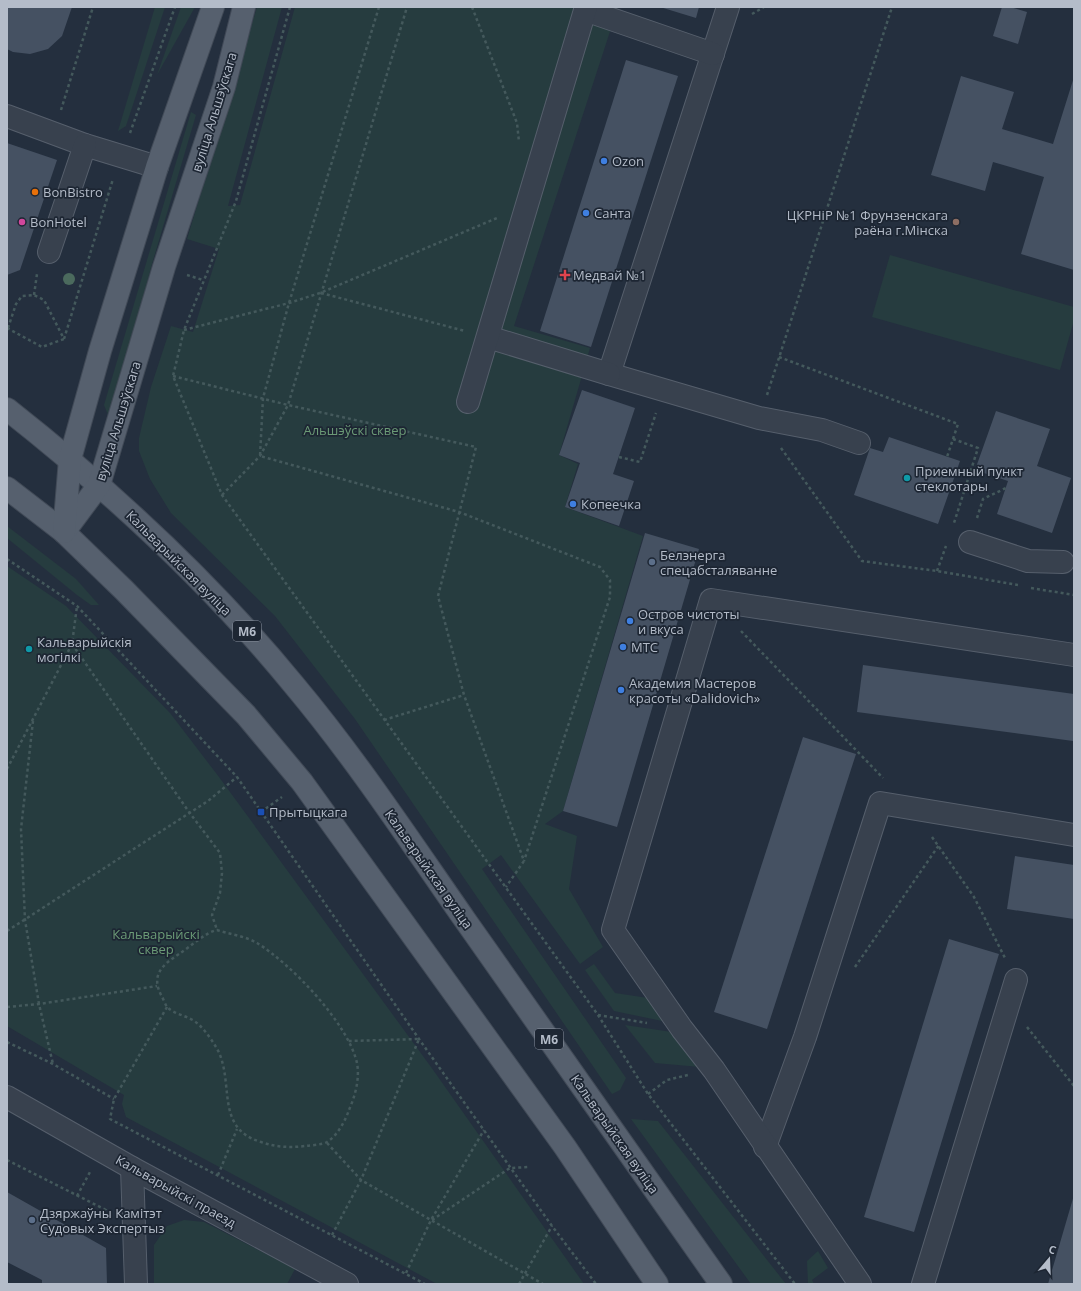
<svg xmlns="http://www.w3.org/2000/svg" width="1081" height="1291" font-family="'Open Sans',sans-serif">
<rect width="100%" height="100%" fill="#242f3e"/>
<!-- green -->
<g fill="#263c3f">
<path d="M155,7h10l-39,119 -8,5z"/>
<path d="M181,7h14l-38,68z"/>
<path d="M257,7h25l-54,199 12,-1 55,-198h323l-104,319 76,22 -31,107 19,9 -13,43 78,29 -80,275 -18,13 32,12 -8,53 34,58 -23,17 -79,-109 -19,14 144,209 -6,12 -8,4 -257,-375 -80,-103 -104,-103 -21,-34 -11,-28v-13l12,-51 20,-61 22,6 26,-83 -32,-10z"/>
<path d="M191,112l5,3 -44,149 -39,145 -5,6 -4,-10z"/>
<path d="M890,255l184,52v13l-14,50 -188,-53z"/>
<path d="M7,526l69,53 23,26h-8l-14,-10 -70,-57z"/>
<path d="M7,566l59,40 104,107 49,64 212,290 153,217h-147l-311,-167 -4,-13 2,-9 -117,-69z"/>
<path d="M594,964l21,29 33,5 19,24 -53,-11 -29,-41z"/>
<path d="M625,1025l47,7 28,35 -45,-4z"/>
<path d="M631,1119l27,2 128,163h-35z"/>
<path d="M184,1220l20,2 91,47 -8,15h-133v-39l13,-19z"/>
<path d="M818,1251l10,17 -16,12 2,4h-6l-1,-23z"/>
</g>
<!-- building -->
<g fill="#455162">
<path d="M7,7h65l-10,29 -14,13 -18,5 -17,-2 -6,-3z"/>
<path d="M660,7h39l-3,11z"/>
<path d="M1002,7h8l17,5 -9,32 -25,-8z"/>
<path d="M626,60l52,16 -87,271 -51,-16z"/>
<path d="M961,76l53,16 -12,37 51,15 21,-67v193l-53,-16 23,-77 -51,-15 -8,29 -54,-16z"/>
<path d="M7,143l50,17 -37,110 -13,5z"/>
<path d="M582,390l53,18 -22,66 21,7 -15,45 -54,-19 15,-44 -21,-8z"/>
<path d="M996,411l54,18 -13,37 34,12 -19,55 -55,-19 11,-33 -33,-11z"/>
<path d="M889,437l71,24 -22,63 -84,-29 16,-47 13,4z"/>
<path d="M645,533l54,16 -82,278 -54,-16z"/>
<path d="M863,665l211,29 -1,47 -216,-29z"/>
<path d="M803,737l53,17 -89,275 -53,-17z"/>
<path d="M1015,856l59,9v54l-67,-10z"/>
<path d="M949,939l50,15 -85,278 -50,-15z"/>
<path d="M7,1192l99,56 1,36h-65v-4l-35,-18z"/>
<path d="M1074,1195v89h-26z"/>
</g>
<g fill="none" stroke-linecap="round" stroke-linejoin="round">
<!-- minor casing -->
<g stroke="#565f6c" stroke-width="24">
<g id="minor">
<path d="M728,7l-119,367 150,44 63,12 37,13"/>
<path d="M585,10l128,44"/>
<path d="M7,116l78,29 72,22"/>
<path d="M49,252l36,-107"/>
<path d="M488,337l121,37"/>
<path d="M468,402l118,-395"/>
<path d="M970,542l58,19 35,1"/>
<path d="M7,1097l125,71 215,116"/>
<path d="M765,1147l40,-110 75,-234 194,32"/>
<path d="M132,1168l4,116"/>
<path d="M860,1284l-146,-214 -32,-41 -69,-99 98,-330 363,55"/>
<path d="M923,1284l93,-304"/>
</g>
</g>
<!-- major casing -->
<g stroke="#414a57" stroke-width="24">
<g id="major">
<path d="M7,409c104,82 203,173 287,276 62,74 116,156 171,235 85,121 171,243 256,364"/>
<path d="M7,488l57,44 60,58 122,125 56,67 263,365 92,137"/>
<path d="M64,532l35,-47 65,-218 60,-180 20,-80"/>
<path d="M64,532l6,-73 30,-108 57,-184 56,-160"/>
</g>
</g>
<!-- path -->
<g stroke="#44595c" stroke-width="2.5" stroke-dasharray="3 3" stroke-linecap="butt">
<path d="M290,7l-54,194 -52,129 -11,46 49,119 376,520 50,79 147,190"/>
<path d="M379,7l-90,296 -26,95 -3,58 199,56 141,55 10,13v17l-86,264"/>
<path d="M472,7l45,116 2,19"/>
<path d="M752,14l12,-7"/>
<path d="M61,110l32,-103"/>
<path d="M130,133l45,-126"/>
<path d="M187,275l16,5"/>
<path d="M321,293l144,38"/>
<path d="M34,295l3,-21"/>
<path d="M7,328l35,19 22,-8"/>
<path d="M8,328l8,-24 6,-8 12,-1 10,5 20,39"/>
<path d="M184,330l105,-27 31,-10 177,-75"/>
<path d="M64,339l49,-160"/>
<path d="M779,357l179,67 -11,33"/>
<path d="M173,376l115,29 188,42 -38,149 26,99 60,166 -18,26"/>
<path d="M767,395l125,-388"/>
<path d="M953,439l25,9 -24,75"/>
<path d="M781,448l81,113 75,10 81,14"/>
<path d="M619,457l21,5 16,-49"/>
<path d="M222,495l38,-39 28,-51 119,-398"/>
<path d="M977,518l6,-19 23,-11"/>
<path d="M7,559l70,47 160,171 182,262 133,187 44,58"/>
<path d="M937,571l9,-25"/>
<path d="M1031,588l43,7"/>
<path d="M741,631l142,147"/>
<path d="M72,644l117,168 31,41 2,20 -2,20 -8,22 5,15"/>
<path d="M384,720l80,-25"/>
<path d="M33,721l-12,108 4,91 14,84 14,60"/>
<path d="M7,769l65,-125 5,-38"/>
<path d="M261,812l21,-15"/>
<path d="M932,837l42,60 31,61"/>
<path d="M217,930c12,4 28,6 40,13 34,21 91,80 100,120 3,16 -2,33 -8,47 -4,11 -11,25 -22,32 -5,3 -15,3 -22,4 -16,2 -29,1 -44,-4 -48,-14 -25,-62 -45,-95 -5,-8 -11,-17 -18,-23 -8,-8 -23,-9 -31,-17 -2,-3 -4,-9 -6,-12 -10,-20 1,-30 18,-41 11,-7 27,-22 38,-24z"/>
<path d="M7,931l201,-130 29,-24"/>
<path d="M855,967l84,-122"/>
<path d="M7,1007l32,-3 118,-18"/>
<path d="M167,1007l-53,92 -4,20 315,165"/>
<path d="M598,1015l49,8"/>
<path d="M1027,1027l47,59"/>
<path d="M7,1042l46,22 61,35"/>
<path d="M648,1094l19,-14 21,-5"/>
<path d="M327,1143l34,37 182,104"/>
<path d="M7,1160l99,50 1,8"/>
<path d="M218,1175l19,-46"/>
<path d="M77,1196l13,-24"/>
<path d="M432,1220l78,-52 19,-1"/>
<path d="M332,1235l29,-55 58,-141 -71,2"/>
<path d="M406,1273l25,-53 53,-90"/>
<path d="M519,1284l33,-58"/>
</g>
<!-- minor -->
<use href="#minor" stroke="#38414e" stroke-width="22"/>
<!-- major -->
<use href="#major" stroke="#56606e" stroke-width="22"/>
</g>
<!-- trees -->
<circle fill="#4b6a5d" cx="69" cy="279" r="6"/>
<!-- markers -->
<g fill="#3f7fe0" stroke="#1d2633" stroke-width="1.5">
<circle cx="604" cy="161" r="4"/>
<circle cx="586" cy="213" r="4"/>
<circle cx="573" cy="504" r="4"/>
<circle cx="630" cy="621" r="4"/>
<circle cx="623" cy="647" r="4"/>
<circle cx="621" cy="690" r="4"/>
</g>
<circle fill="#e8710a" stroke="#1d2633" stroke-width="1.5" cx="35" cy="192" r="4"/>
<circle fill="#d1479c" stroke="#1d2633" stroke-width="1.5" cx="22" cy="222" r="4"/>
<circle fill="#8d6e63" stroke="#1d2633" stroke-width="1.5" cx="956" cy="222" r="4"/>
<path fill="#e0444e" stroke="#1d2633" stroke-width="1.5" d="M563 269h4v4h4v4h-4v4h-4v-4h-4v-4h4z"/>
<g fill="#0f9aa8" stroke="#1d2633" stroke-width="1.5">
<circle cx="907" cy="478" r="4"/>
<circle cx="29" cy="649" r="4"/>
</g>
<g fill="#5c6f8a" stroke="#1d2633" stroke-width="1.5">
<circle cx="652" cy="562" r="4"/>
<circle cx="32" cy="1220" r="4"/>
</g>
<rect fill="#1a4fb4" stroke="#1d2633" stroke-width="1.5" x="257" y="808" width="8" height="8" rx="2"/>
<g text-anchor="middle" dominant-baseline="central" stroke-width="3.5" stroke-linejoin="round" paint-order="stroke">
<!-- shield labels -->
<g fill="#1d2633" stroke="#878f9c" stroke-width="1">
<rect x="233" y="621" width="28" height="20" rx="3"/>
<rect x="535" y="1029" width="28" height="20" rx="3"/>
</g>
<g font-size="12" font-weight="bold" fill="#b4bcc9">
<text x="247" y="631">М6</text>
<text x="549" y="1039">М6</text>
</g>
<!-- street labels -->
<g font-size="13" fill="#b4bcc9" stroke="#1d2633">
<text transform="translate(214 112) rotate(-73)">вуліца Альшэўскага</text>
<text transform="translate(118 421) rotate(-73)">вуліца Альшэўскага</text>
<text transform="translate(179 563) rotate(45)">Кальварыйская вуліца</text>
<text transform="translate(429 869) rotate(55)">Кальварыйская вуліца</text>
<text transform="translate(615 1134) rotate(55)">Кальварыйская вуліца</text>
<text transform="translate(176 1191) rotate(29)">Кальварыйскі праезд</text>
</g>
<!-- poi labels -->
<g font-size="13" fill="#b4bcc9" stroke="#1d2633" text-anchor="start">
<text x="612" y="161">Ozon</text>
<text x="43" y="192">BonBistro</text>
<text x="594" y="213">Санта</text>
<text x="948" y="215" text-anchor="end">ЦКРНіР №1 Фрунзенскага<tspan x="948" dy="15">раёна г.Мінска</tspan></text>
<text x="30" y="222">BonHotel</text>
<text x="573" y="275">Медвай №1</text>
<text x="915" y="471">Приемный пункт<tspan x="915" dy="15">стеклотары</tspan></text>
<text x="581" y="504">Копеечка</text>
<text x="660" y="555">Белэнерга<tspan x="660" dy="15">спецабсталяванне</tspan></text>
<text x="638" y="614">Остров чистоты<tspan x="638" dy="15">и вкуса</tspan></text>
<text x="37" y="642">Кальварыйскія<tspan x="37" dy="15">могілкі</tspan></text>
<text x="631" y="647">МТС</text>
<text x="629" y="683">Академия Мастеров<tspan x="629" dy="15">красоты «Dalidovich»</tspan></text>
<text x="269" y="812">Прытыцкага</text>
<text x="40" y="1213">Дзяржаўны Камітэт<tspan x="40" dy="15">Судовых Экспертыз</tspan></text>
</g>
<!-- park labels -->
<g font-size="13" fill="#6b9a76" stroke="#1d2633">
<text x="355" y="430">Альшэўскі сквер</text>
<text x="156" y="934">Кальварыйскі<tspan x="156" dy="15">сквер</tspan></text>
</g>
</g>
<!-- border -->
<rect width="1081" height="1291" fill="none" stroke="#b4bcc9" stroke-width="16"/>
<!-- north arrow -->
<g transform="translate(1049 1259) rotate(19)" stroke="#1d2633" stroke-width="3" paint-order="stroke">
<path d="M0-3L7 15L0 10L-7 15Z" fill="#b4bcc9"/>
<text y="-6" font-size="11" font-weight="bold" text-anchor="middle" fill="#b4bcc9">С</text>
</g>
</svg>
